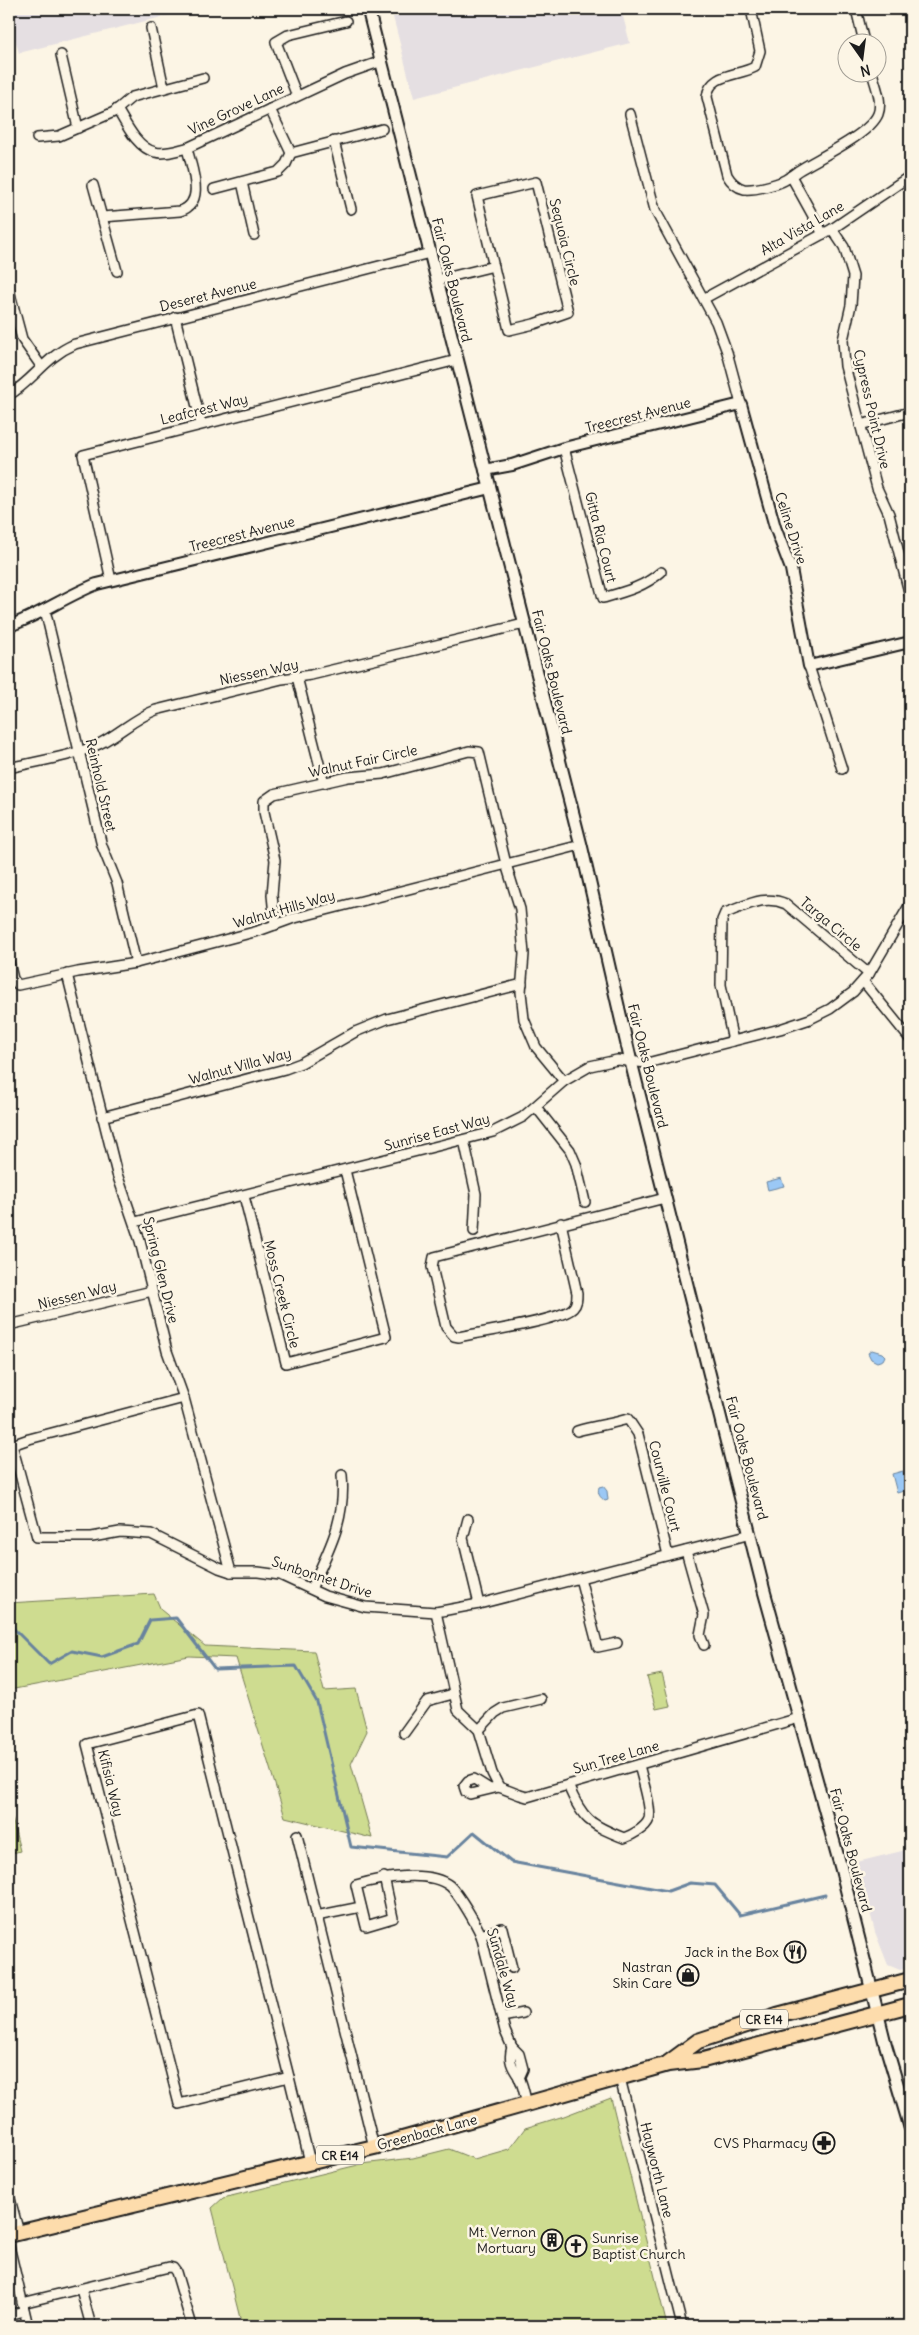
<svg xmlns="http://www.w3.org/2000/svg" width="919" height="2335" font-family="Delius,sans-serif">
<rect width="100%" height="100%" fill="#fcf5e5"/>
<filter id="ink" filterUnits="userSpaceOnUse"><feTurbulence type="fractalNoise" baseFrequency=".02" numOctaves="2"/><feDisplacementMap in="SourceGraphic" scale="10" xChannelSelector="R" yChannelSelector="G"/><feConvolveMatrix kernelMatrix="1 2 1 2 8 2 1 2 1" color-interpolation-filters="sRGB"/></filter>
<g filter="url(#ink)">
<!-- built -->
<g fill="#e5dfe2">
<path d="M9,9h184l-174,44 -10,-35z"/>
<path d="M391,9h230l9,34 -216,55z"/>
<path d="M910,1849v118l-10,3 -12,-5 -13,-33 -18,-70z"/>
</g>
<!-- green -->
<g fill="#cedc90" stroke="#757c56">
<path d="M154,1594l7,16 44,36 109,5 10,40 32,-2 11,42 -16,33 21,74 -87,-21 -49,-159 -47,-2 -180,34v-87z"/>
<path d="M662,1674l8,32 -14,3 -9,-32z"/>
<path d="M12,1818l8,33 -11,3v-35z"/>
<path d="M611,2098l56,228h-425l-30,-118 11,-10 139,-34 51,-6 36,-9 25,10 35,-10 16,-21 39,-12z"/>
</g>
<!-- water -->
<g fill="#9bc8f5" stroke="#68839e">
<path d="M781,1178l3,8 -16,4 -2,-8z"/>
<path d="M872,1350l10,3 3,3 -2,4 -6,2 -6,-3 -3,-6z"/>
<path d="M903,1471l4,19 -10,3 -5,-19z"/>
<path d="M603,1486l4,5 1,9 -3,1c-5,-4 -8,-7 -6,-14z"/>
</g>
<g fill="none" stroke-linecap="round" stroke-linejoin="round">
<!-- stream -->
<path stroke="#68839e" stroke-width="3" d="M9,1607l5,22 35,35 23,-13 30,6 36,-13 12,-24 26,-2 39,51 81,-3 21,36 34,145 96,10 27,-25 37,30 157,29 22,-8 25,2 25,30 85,-20"/>
<!-- minor casing -->
<g stroke="#1c1c1c" stroke-width="12">
<g id="minor">
<path d="M751,9l9,42 -5,16c-16,9 -46,6 -48,30l20,78c4,7 9,12 17,14 11,1 32,-4 41,-9 6,-3 10,-8 16,-11 19,-12 69,-35 77,-55 5,-13 -3,-29 -6,-42"/>
<path d="M856,9l8,33"/>
<path d="M151,28l13,60"/>
<path d="M61,55l17,73"/>
<path d="M297,96l-21,-54 12,-7 58,-14"/>
<path d="M117,109c9,15 20,39 38,43 10,3 22,-2 32,-4l158,-74 37,-13"/>
<path d="M630,114l25,96 61,112 11,30 14,52"/>
<path d="M37,138l22,-2 55,-24 18,-15 71,-19"/>
<path d="M334,141l17,68"/>
<path d="M291,153l91,-24"/>
<path d="M791,176l32,58"/>
<path d="M242,182l12,53"/>
<path d="M536,182l32,130 -34,12 -25,6 -32,-134z"/>
<path d="M93,185l24,86"/>
<path d="M214,189l64,-17 8,-8 5,-11 -21,-44"/>
<path d="M102,217l78,-6c27,-8 11,-44 7,-63"/>
<path d="M832,229l12,18 9,29 -2,29 -8,35 2,26 32,122 12,26 21,82"/>
<path d="M437,280l57,-14"/>
<path d="M9,290l13,49 19,27"/>
<path d="M705,298l127,-69 78,-53"/>
<path d="M175,317l26,106"/>
<path d="M9,395c26,-16 36,-38 66,-51l355,-91"/>
<path d="M860,425l50,-13"/>
<path d="M564,448l39,150c21,-6 41,-11 58,-26"/>
<path d="M111,580l-28,-125 374,-95"/>
<path d="M45,610l57,236 15,37 19,80"/>
<path d="M809,666l33,103"/>
<path d="M297,677l27,106"/>
<path d="M9,768c29,-7 62,-11 90,-24 20,-10 36,-26 57,-34l126,-31 29,-4 213,-51"/>
<path d="M275,925l-3,-30 3,-35 -11,-48v-11l10,-7 74,-17 35,-3 86,-23 10,1 27,112 14,45 4,45 -3,38 3,27 12,28 28,34"/>
<path d="M9,962l4,17 5,6 60,-13 58,-9 122,-32 33,-12 290,-74"/>
<path d="M67,974l50,200 23,67 27,110 17,47 47,174"/>
<path d="M863,981l47,58"/>
<path d="M733,1041l-12,-56 1,-65 3,-7c21,-7 39,-19 61,-9l83,70"/>
<path d="M536,1107l34,43 6,14 9,38"/>
<path d="M102,1117l183,-48 16,-6 54,-31 32,-13 135,-35"/>
<path d="M464,1140l12,54 -2,37"/>
<path d="M244,1196l42,167 100,-26 -41,-167"/>
<path d="M135,1222l358,-90 30,-15 41,-36 26,-15 27,-6 30,3 133,-34 30,-10 20,-10 23,-17 16,-18 41,-70"/>
<path d="M561,1223l16,70c0,6 0,11 -4,15 -13,13 -93,24 -114,29l-5,-1 -8,-9 -14,-60 2,-10 231,-59"/>
<path d="M9,1325l143,-34"/>
<path d="M184,1398l-155,41 -17,6 25,92h55l28,-5 31,2 68,34 12,4h27l22,3 45,21 40,11 71,5 43,-8 272,-70"/>
<path d="M577,1431c17,-5 34,-7 51,-12l10,15 30,121"/>
<path d="M468,1519l-5,19 16,66"/>
<path d="M686,1551l18,64 -4,20 4,10"/>
<path d="M580,1578l18,69 19,-4"/>
<path d="M311,1589c18,-40 35,-68 31,-114"/>
<path d="M436,1612l22,98 21,20 13,43 7,14 21,8 7,2 41,-12 231,-67"/>
<path d="M198,1715l91,362 -110,27 -92,-360z"/>
<path d="M479,1730l16,-17 8,-5 38,-9"/>
<path d="M404,1733l23,-32 26,-7"/>
<path d="M568,1785c14,35 23,40 56,53 8,-3 22,-10 25,-19 3,-11 -7,-41 -10,-54"/>
<path d="M490,1789l-16,-10 -6,2 -4,5 2,6 4,2 29,-7"/>
<path d="M297,1835l77,312"/>
<path d="M384,1877l9,41 -27,8 -10,-41c24,-7 73,-16 94,1 9,8 26,38 31,49l24,96 7,16 7,7 4,15 -4,9"/>
<path d="M316,1916l45,-9"/>
<path d="M481,1935l21,-7 10,40"/>
<path d="M502,2017l21,-4"/>
<path d="M512,2047c-4,13 0,20 7,30 4,8 6,19 8,28"/>
<path d="M289,2077l21,85"/>
<path d="M620,2078l62,248"/>
<path d="M9,2195l10,38"/>
<path d="M9,2246l19,80"/>
<path d="M81,2289l10,37"/>
<path d="M22,2303l147,-36 4,1 3,4 16,54"/>
<path d="M9,2315l15,-4"/>
</g>
</g>
<!-- tertiary casing -->
<g stroke="#1c1c1c" stroke-width="14">
<g id="tertiary">
<path d="M485,470l27,-5 52,-17 177,-44 34,123 16,42 18,97 101,-24"/>
<path d="M9,626c31,-11 57,-30 88,-42l393,-96"/>
</g>
</g>
<!-- secondary casing -->
<g stroke="#1c1c1c" stroke-width="15">
<path id="secondary" d="M368,9l213,836 50,217 133,529 77,277 44,175 25,84"/>
</g>
<!-- primary casing -->
<g stroke="#1c1c1c" stroke-width="18">
<g id="primary">
<path d="M668,2063l30,-22 79,-26 133,-35"/>
<path d="M9,2235l365,-88 294,-83 35,-4 207,-55"/>
</g>
</g>
<!-- minor -->
<use href="#minor" stroke="#fcf5e5" stroke-width="9"/>
<!-- tertiary -->
<use href="#tertiary" stroke="#fcf5e5" stroke-width="10"/>
<!-- secondary -->
<use href="#secondary" stroke="#fcf5e5" stroke-width="11"/>
<!-- primary -->
<use href="#primary" stroke="#fddcac" stroke-width="14"/>
</g>
</g>
<!-- icons -->
<defs>
<g id="restaurant-ring" transform="scale(1.125)"><circle r="9.5" fill="#fcf5e5" stroke="#1c1c1c" stroke-width="1.5"/><path d="M-5-6h1v4h1v-4h1v4h1v-4h1v5L-1.5 .5V6h-2V.5L-5-1ZM5-6V6H3V1.5H1.5Q1.5-4 5-6Z" fill="#1c1c1c"/></g>
<g id="shop-ring" transform="scale(1.125)"><circle r="9.5" fill="#fcf5e5" stroke="#1c1c1c" stroke-width="1.5"/><path d="M-5-2.5h2.3a2.7 3.5 0 0 1 5.4 0H5L5.5 6h-11ZM-1.5-2.5h3a1.5 2.3 0 0 0-3 0Z" fill="#1c1c1c"/></g>
<g id="pharmacy-ring" transform="scale(1.125)"><circle r="9.5" fill="#fcf5e5" stroke="#1c1c1c" stroke-width="1.5"/><path d="M-2-6h4v4h4v4h-4v4h-4v-4h-4v-4h4Z" fill="#1c1c1c"/></g>
<g id="building-ring" transform="scale(1.125)"><circle r="9.5" fill="#fcf5e5" stroke="#1c1c1c" stroke-width="1.5"/><path d="M-4-6H4V6H1V3H-1V6H-4ZM-2.5-4.3h1.7v1.8h-1.7ZM.8-4.3h1.7v1.8H.8ZM-2.5-1h1.7V.8h-1.7ZM.8-1h1.7V.8H.8Z" fill="#1c1c1c"/></g>
<g id="church-ring" transform="scale(1.125)"><circle r="9.5" fill="#fcf5e5" stroke="#1c1c1c" stroke-width="1.5"/><path d="M-1.2-6h2.4v3.5h3.3v2.4h-3.3V6h-2.4V-.1h-3.3v-2.4h3.3Z" fill="#1c1c1c"/></g>
</defs>
<g fill-rule="evenodd">
<use href="#restaurant-ring" x="795" y="1952"/>
<use href="#shop-ring" x="688" y="1975"/>
<use href="#pharmacy-ring" x="824" y="2143"/>
<use href="#building-ring" x="552" y="2240"/>
<use href="#church-ring" x="576" y="2246"/>
</g>
<g text-anchor="middle" dominant-baseline="central" stroke-width="5" stroke-linejoin="round" paint-order="stroke">
<!-- shield labels -->
<g fill="#fcf5e5" stroke="#5f5d58" stroke-width="1">
<rect x="740" y="2009.5" width="48" height="19" rx="4"/>
<rect x="316" y="2145.5" width="48" height="19" rx="4"/>
</g>
<g font-size="12" font-weight="bold" fill="#1c1c1c">
<text x="764" y="2019">CR E14</text>
<text x="340" y="2155">CR E14</text>
</g>
<!-- street labels -->
<g font-size="14" fill="#1c1c1c" stroke="#fcf5e5">
<text transform="translate(236 109) rotate(-25)">Vine Grove Lane</text>
<text transform="translate(802 228) rotate(-30)">Alta Vista Lane</text>
<text transform="translate(565 242) rotate(76)">Sequoia Circle</text>
<text transform="translate(452 280) rotate(76)">Fair Oaks Boulevard</text>
<text transform="translate(208 295) rotate(-14)">Deseret Avenue</text>
<text transform="translate(204 409) rotate(-14)">Leafcrest Way</text>
<text transform="translate(872 409) rotate(77)">Cypress Point Drive</text>
<text transform="translate(638 415) rotate(-14)">Treecrest Avenue</text>
<text transform="translate(791 528) rotate(72)">Celine Drive</text>
<text transform="translate(242 534) rotate(-14)">Treecrest Avenue</text>
<text transform="translate(601 537) rotate(76)">Gitta Ria Court</text>
<text transform="translate(259 672) rotate(-12)">Niessen Way</text>
<text transform="translate(552 672) rotate(76)">Fair Oaks Boulevard</text>
<text transform="translate(363 761) rotate(-12)">Walnut Fair Circle</text>
<text transform="translate(101 785) rotate(77)">Reinhold Street</text>
<text transform="translate(284 909) rotate(-16)">Walnut Hills Way</text>
<text transform="translate(831 924) rotate(40)">Targa Circle</text>
<text transform="translate(240 1066) rotate(-15)">Walnut Villa Way</text>
<text transform="translate(648 1066) rotate(76)">Fair Oaks Boulevard</text>
<text transform="translate(437 1132) rotate(-15)">Sunrise East Way</text>
<text transform="translate(161 1270) rotate(76)">Spring Glen Drive</text>
<text transform="translate(282 1294) rotate(76)">Moss Creek Circle</text>
<text transform="translate(77 1295) rotate(-14)">Niessen Way</text>
<text transform="translate(747 1458) rotate(75)">Fair Oaks Boulevard</text>
<text transform="translate(665 1486) rotate(76)">Courville Court</text>
<text transform="translate(322 1577) rotate(18)">Sunbonnet Drive</text>
<text transform="translate(616 1757) rotate(-16)">Sun Tree Lane</text>
<text transform="translate(111 1783) rotate(76)">Kifisia Way</text>
<text transform="translate(851 1850) rotate(75)">Fair Oaks Boulevard</text>
<text transform="translate(503 1968) rotate(74)">Sundale Way</text>
<text transform="translate(427 2132) rotate(-15)">Greenback Lane</text>
<text transform="translate(657 2170) rotate(76)">Hayworth Lane</text>
</g>
<!-- poi labels -->
<g font-size="14" fill="#1c1c1c" stroke="#fcf5e5" text-anchor="end">
<text x="779" y="1952">Jack in the Box</text>
<text x="672" y="1967">Nastran<tspan x="672" dy="16">Skin Care</tspan></text>
<text x="808" y="2143">CVS Pharmacy</text>
<text x="536" y="2232">Mt. Vernon<tspan x="536" dy="16">Mortuary</tspan></text>
<text x="592" y="2238" text-anchor="start">Sunrise<tspan x="592" dy="16">Baptist Church</tspan></text>
</g>
</g>
<!-- margin -->
<rect width="919" height="2335" fill="none" stroke="#fcf5e5" stroke-width="30"/>
<rect x="15" y="15" width="889" height="2305" fill="none" stroke="#1c1c1c" stroke-width="2" filter="url(#ink)"/>
<!-- north arrow -->
<g transform="translate(862 58) rotate(166)"><circle r="24" fill="#fcf5e5" stroke="#a29e95"/>
<path d="M0-4L9 19L0 12L-9 19Z" fill="#1c1c1c"/>
<text y="-8" font-size="14" font-weight="bold" text-anchor="middle" fill="#1c1c1c">N</text>
</g>
</svg>
